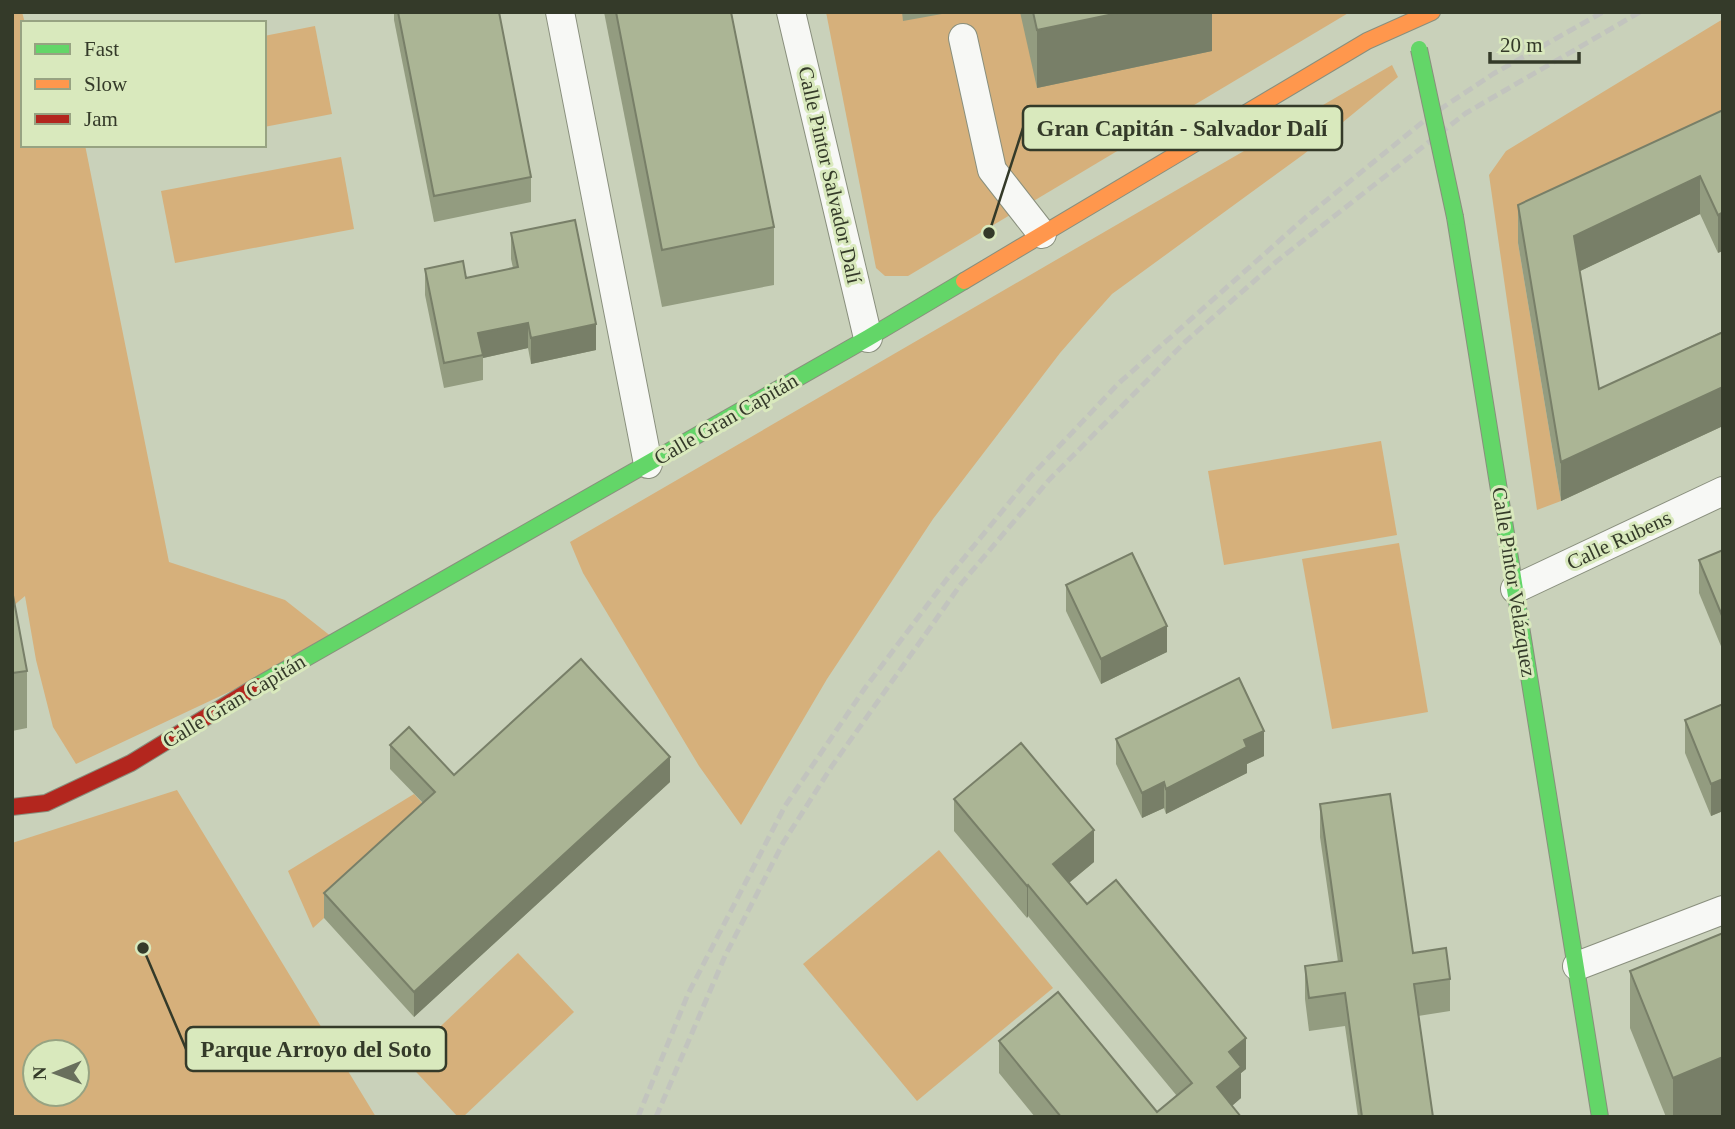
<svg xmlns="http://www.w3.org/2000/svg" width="1735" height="1129" font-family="Georgia,serif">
<rect width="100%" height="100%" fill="#c9d1ba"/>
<!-- green -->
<g fill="#d6b07b" fill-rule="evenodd">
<path d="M12,12h10l3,11h-2v122h62l84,417 116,38 52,41 -261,123 -23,-37 -17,-67 -11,-64 -13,11z"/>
<path d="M826,12h524l-442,264h-23l-9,-8z"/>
<path d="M1723,19v129l-205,95 43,258 -24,9 -48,-335 17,-24z"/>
<path d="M315,26l17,88 -68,13v-91z"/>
<path d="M1392,65l6,12 -94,77 -192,140 -25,28 -27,31 -127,166 -106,160 -86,146 -42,-59 -116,-193 -13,-31z"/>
<path d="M341,157l13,72 -179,34 -14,-72z"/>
<path d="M1381,441l16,94 -173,30 -16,-94z"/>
<path d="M1399,543l29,169 -96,17 -30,-170z"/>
<path d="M177,790l199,327h-364v-274zM35,1052h42v42h-42z"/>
<path d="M414,794l21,23 -122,111 -25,-57z"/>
<path d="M939,850l114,138 -136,113 -114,-137z"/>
<path d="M518,953l56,59 -111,105h-5l-53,-57z"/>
</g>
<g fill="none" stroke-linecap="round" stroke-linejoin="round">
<!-- street casing -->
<g stroke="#898f7d" stroke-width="30">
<g id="street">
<path d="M560,12l88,452"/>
<path d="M791,12l77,326"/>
<path d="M963,38l29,132 50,64"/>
<path d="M1515,589l208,-98"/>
<path d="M1577,966l146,-56"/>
</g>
</g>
<!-- fast casing -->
<g stroke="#898f7d" stroke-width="18">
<g id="fast">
<path d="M1455,217l145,900"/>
<path d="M257,686l611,-348 96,-57"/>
</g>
</g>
<!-- slow casing -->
<g stroke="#898f7d" stroke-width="18">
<path id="slow" d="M964,281l403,-240 65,-29"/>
</g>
<!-- jam casing -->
<g stroke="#898f7d" stroke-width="18">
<path id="jam" d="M12,807l34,-4 85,-40 126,-77"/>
</g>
<!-- street -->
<use href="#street" stroke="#f7f8f5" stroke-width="28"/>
<!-- fast -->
<use href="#fast" stroke="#63d668" stroke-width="16"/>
<!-- slow -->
<use href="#slow" stroke="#ff974d" stroke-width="16"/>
<!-- jam -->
<use href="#jam" stroke="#b3261e" stroke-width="16"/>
<!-- rail -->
<g stroke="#c2c4be" stroke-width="5" stroke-dasharray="10 5" stroke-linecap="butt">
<path d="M638,1117l50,-123 97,-188 80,-118 85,-113 81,-99 88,-93 187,-166 124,-101 63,-42 110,-62"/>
<path d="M656,1117l69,-161 58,-113 49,-77 129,-182 88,-104 136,-138 92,-81 189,-148 174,-101"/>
</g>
<!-- fast-bridge casing -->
<g stroke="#898f7d" stroke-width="18" stroke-linecap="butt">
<path id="fast-bridge" d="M1419,49l36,168"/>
</g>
<!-- fast-bridge -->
<use href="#fast-bridge" stroke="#63d668" stroke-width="16"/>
</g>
<!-- wall -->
<g fill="#939c80">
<path d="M394,12h105l32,165v25l-97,20 -40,-202z"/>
<path d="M604,12h127l43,215v58l-112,22z"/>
<path d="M902,12h51l-50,9z"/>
<path d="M1020,12h192v39l-175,37z"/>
<path d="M1723,110l-5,143 -18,-39 -120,57 19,118 124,-58v95l-162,75 -43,-258v-38z"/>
<path d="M511,233l85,117 -65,14 -3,-16 -45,10v22l-39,8 -19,-93v-26l41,9 47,-10 -2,-9z"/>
<path d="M1723,550v101l-24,-58v-33z"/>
<path d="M1066,585l101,67 -66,32 -35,-73z"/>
<path d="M12,590l15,81v57l-15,3z"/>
<path d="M1723,704v107l-12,5 -26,-63v-33z"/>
<path d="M1116,739l148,17 -17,8v9l-81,41 -2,-6 -22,10 -26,-54z"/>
<path d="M390,745l64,30 216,7 -256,235 -90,-99v-25l99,-90 -33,-34z"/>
<path d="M954,799l140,63 -25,21 18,21 159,165 -5,4v25l-9,8 9,11h-206l-36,-44v-32l158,71 20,-16 -149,-180 -1,2 -73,-87z"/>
<path d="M1320,804l93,149 37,26v32l-32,5 15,101h-75l-13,-91 -36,5 -4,-32v-33l33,-4 -18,-125z"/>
<path d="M1723,933v182l-5,2h-52l-36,-89v-57z"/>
</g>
<!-- shaded-wall -->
<g fill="#787f68">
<path d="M1123,12h89v39l-175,37v-58z"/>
<path d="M1700,176v38l-126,60v-38z"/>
<path d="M1723,212v39l-5,2v-38z"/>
<path d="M528,323v25l-45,10 -5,-25z"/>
<path d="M596,324v26l-65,14v-26z"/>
<path d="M1723,387v39l-162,75v-39z"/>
<path d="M1167,626v26l-66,32v-25z"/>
<path d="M1264,731v25l-17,8v9l-81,41v-25l78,-49z"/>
<path d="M670,757v25l-256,235v-25z"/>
<path d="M1723,779v32l-12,5v-32z"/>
<path d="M1164,782v26l-22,10v-25z"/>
<path d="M1094,830v32l-41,34v-32z"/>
<path d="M1028,885v31l-1,2v-32z"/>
<path d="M1246,1038v31l-5,4v25l-22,19 -2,-30 12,-35z"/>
<path d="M1723,1057v58l-5,2h-45v-39z"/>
</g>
<!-- building -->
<g fill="#abb595" stroke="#787f68" stroke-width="2">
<path d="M398,12h101l32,165 -97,19z"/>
<path d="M616,12h115l43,215 -112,23z"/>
<path d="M1033,12h90l-86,18z"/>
<path d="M1723,110v102l-5,3 -18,-39 -126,60 25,153 124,-57v55l-162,75 -43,-257z"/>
<path d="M575,220l21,104 -65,14 -3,-15 -50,10 5,22 -39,8 -19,-94 38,-8 3,17 52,-11 -7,-34z"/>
<path d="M1723,550v68l-24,-58z"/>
<path d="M1132,553l35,73 -66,33 -35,-74z"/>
<path d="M12,590l15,81 -15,2z"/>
<path d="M581,659l89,98 -256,235 -90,-99 111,-101 -45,-47 19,-18 45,48z"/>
<path d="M1239,678l25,53 -20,9 3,7 -81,42 -2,-7 -22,11 -26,-54z"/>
<path d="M1723,704v75l-12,5 -26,-64z"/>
<path d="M1021,743l73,87 -41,34 34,40 29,-24 130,158 -17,14 12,15 -24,20 24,30h-180l-62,-76 59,-49 99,120 35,-29 -164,-198 -1,1 -73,-87z"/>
<path d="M1390,794l23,159 33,-5 4,31 -36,5 19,133h-71l-17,-124 -36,5 -4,-32 37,-5 -22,-157z"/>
<path d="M1723,933v124l-50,21 -43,-107z"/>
</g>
<g text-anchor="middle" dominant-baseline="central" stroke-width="6" stroke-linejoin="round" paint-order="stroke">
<!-- street labels -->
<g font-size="21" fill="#343a29" stroke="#d9e9bd">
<text transform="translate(830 175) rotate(77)">Calle Pintor Salvador Dalí</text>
<text transform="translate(726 419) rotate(-30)">Calle Gran Capitán</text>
<text transform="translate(1619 540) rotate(-25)">Calle Rubens</text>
<text transform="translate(1514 582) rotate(81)">Calle Pintor Velázquez</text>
<text transform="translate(234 701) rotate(-31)">Calle Gran Capitán</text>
</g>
</g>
<!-- callouts -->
<path fill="none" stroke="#343a29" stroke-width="2.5" d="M989 233L1023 128M143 948L186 1049"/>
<g fill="#343a29" stroke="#d9e9bd" stroke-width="2.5">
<circle cx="989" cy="233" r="7"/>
<circle cx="143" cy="948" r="7"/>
</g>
<g fill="#d9e9bd" stroke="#343a29" stroke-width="2.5">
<rect x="1023" y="106" width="319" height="44" rx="7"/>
<rect x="186" y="1027" width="260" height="44" rx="7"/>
</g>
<g font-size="23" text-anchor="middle" font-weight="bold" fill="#343a29">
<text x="1182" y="136">Gran Capitán - Salvador Dalí</text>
<text x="316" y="1057">Parque Arroyo del Soto</text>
</g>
<!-- border -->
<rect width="1735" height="1129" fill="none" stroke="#343a29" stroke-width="28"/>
<!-- legend -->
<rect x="21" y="21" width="245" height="126" fill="#d9e9bd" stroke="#97a382" stroke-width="2"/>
<rect x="35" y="44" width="35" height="10" fill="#63d668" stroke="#97a382" stroke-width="2"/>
<text x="84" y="56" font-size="21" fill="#343a29">Fast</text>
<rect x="35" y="79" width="35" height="10" fill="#ff974d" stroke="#97a382" stroke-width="2"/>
<text x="84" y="91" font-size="21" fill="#343a29">Slow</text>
<rect x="35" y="114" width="35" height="10" fill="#b3261e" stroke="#97a382" stroke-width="2"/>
<text x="84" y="126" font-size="21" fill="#343a29">Jam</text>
<!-- north arrow -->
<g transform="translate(56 1073) rotate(269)"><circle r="33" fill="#d9e9bd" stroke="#97a382" stroke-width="2"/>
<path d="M0-5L12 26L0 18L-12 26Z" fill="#686f5c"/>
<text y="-10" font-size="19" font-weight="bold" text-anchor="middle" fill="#343a29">N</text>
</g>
<!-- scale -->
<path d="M1490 52v10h89v-10" fill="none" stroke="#343a29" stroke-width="3.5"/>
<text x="1500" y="52" font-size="21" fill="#343a29" stroke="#d9e9bd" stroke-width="5" paint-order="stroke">20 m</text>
</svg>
